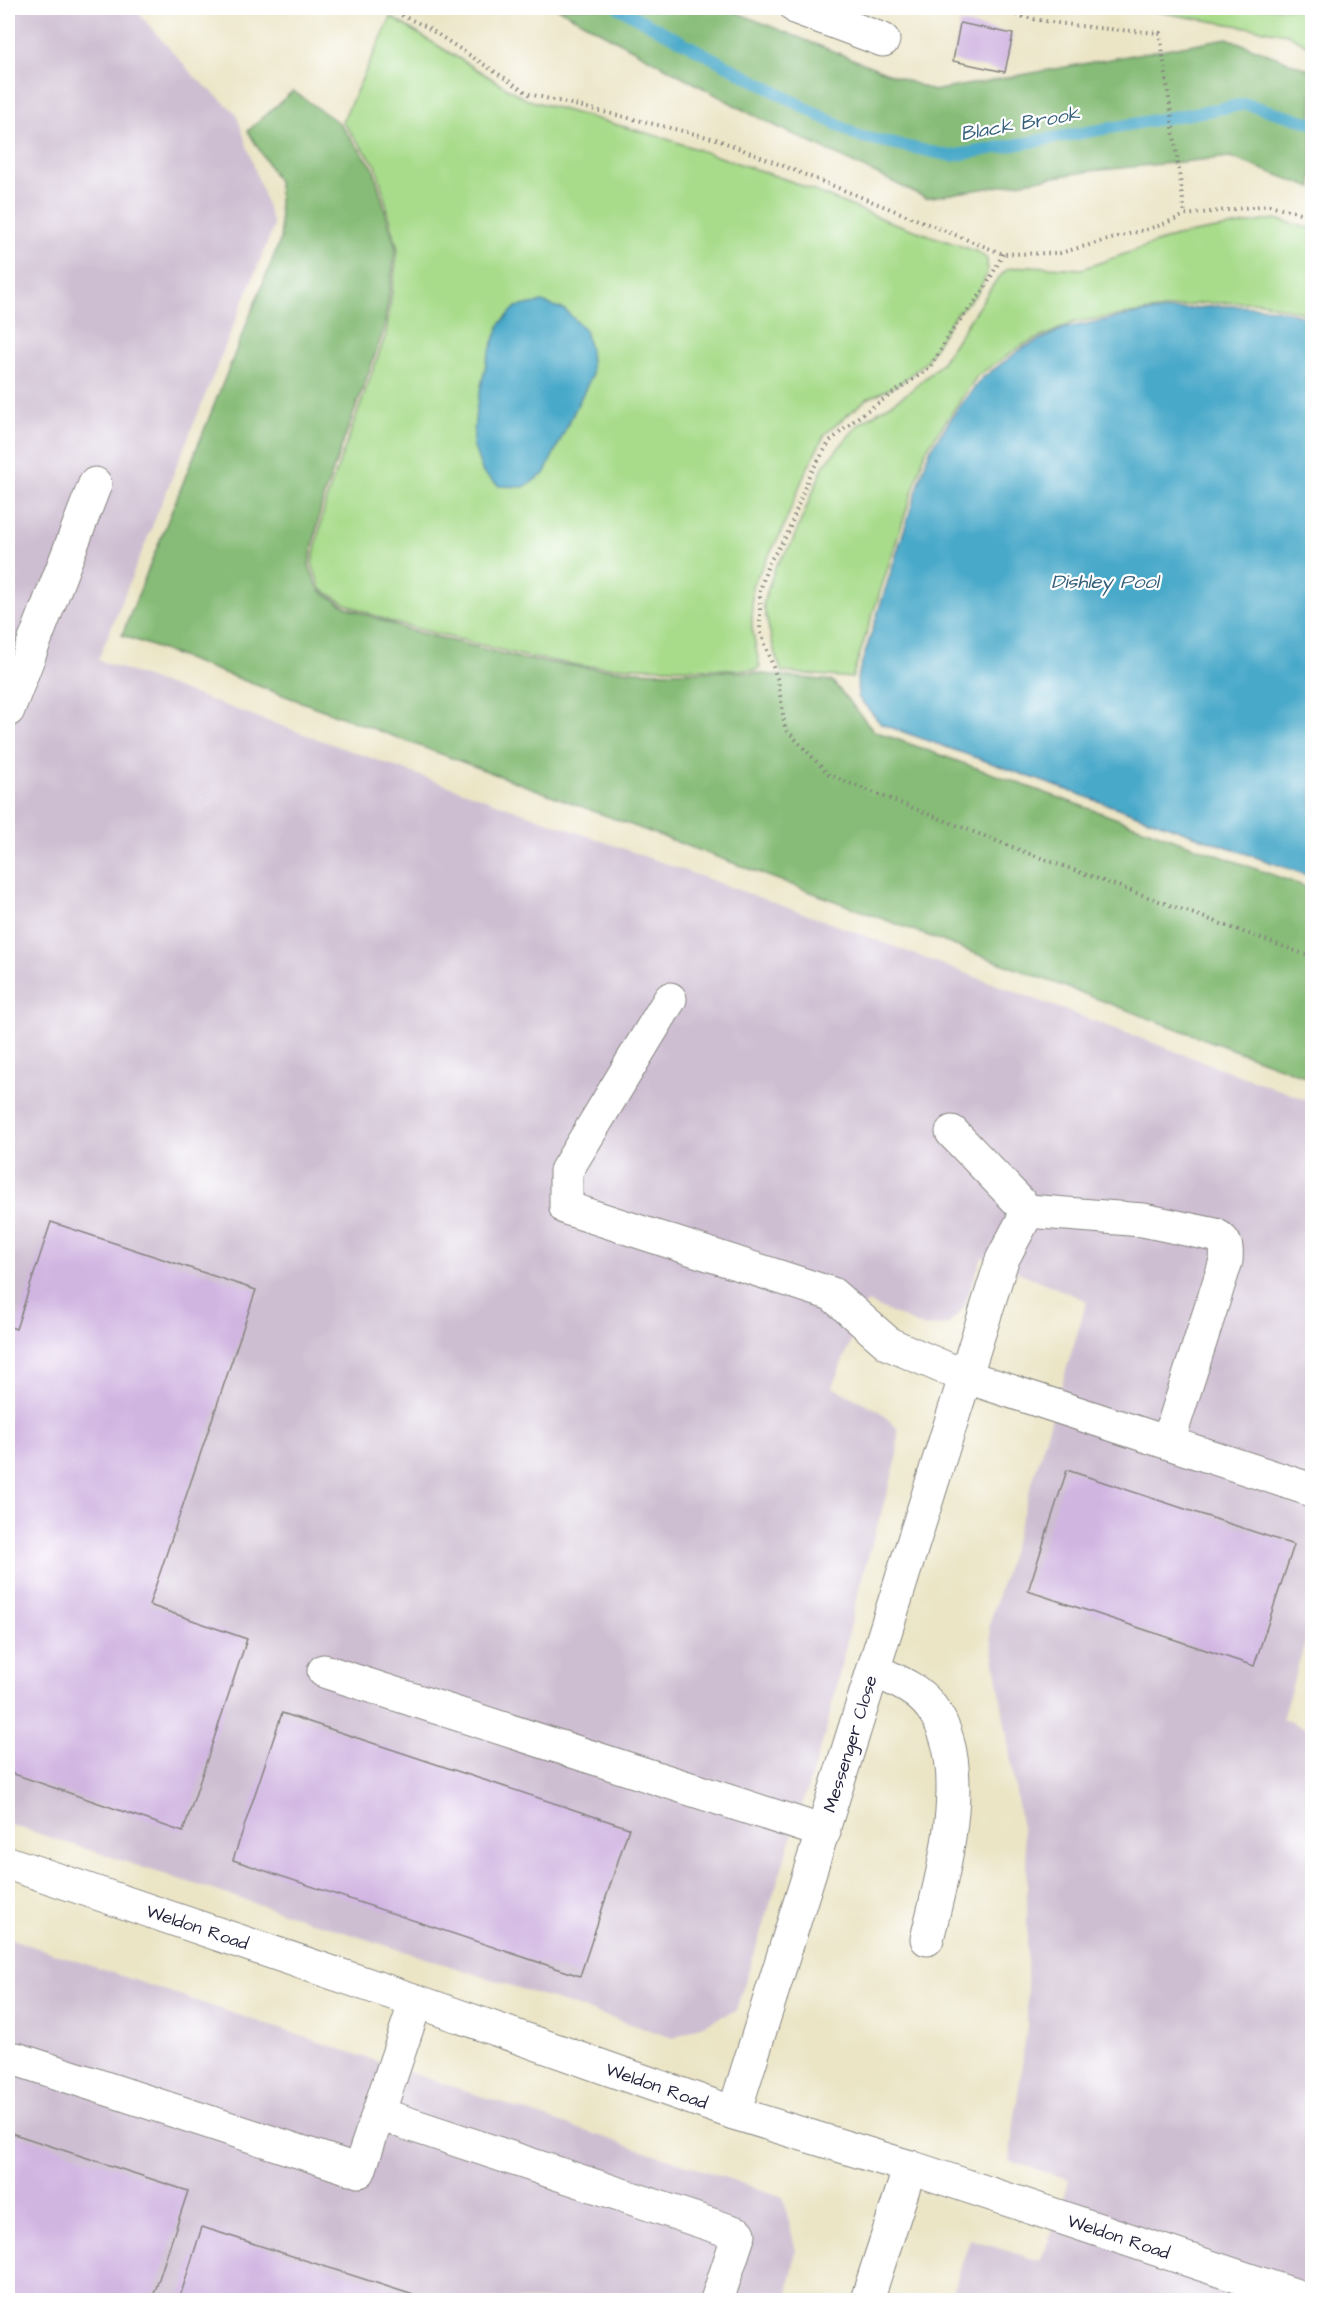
<svg xmlns="http://www.w3.org/2000/svg" width="1320" height="2308" font-family="'Architects Daughter',sans-serif">
<rect width="100%" height="100%" fill="#fff"/>
<filter id="ink" filterUnits="userSpaceOnUse"><feTurbulence type="fractalNoise" baseFrequency=".0167" numOctaves="2"/><feDisplacementMap in="SourceGraphic" scale="12" xChannelSelector="R" yChannelSelector="G"/><feConvolveMatrix kernelMatrix="1 2 1 2 8 2 1 2 1" color-interpolation-filters="sRGB"/></filter>
<filter id="wash" filterUnits="userSpaceOnUse"><feTurbulence type="fractalNoise" baseFrequency=".008" numOctaves="4" result="noise"/><feDisplacementMap in="SourceGraphic" scale="24" xChannelSelector="R" yChannelSelector="G"/><feGaussianBlur stdDeviation="1.35" result="paint"/><feColorMatrix in="noise" values="0 0 0 0 0 0 0 0 0 0 0 0 0 0 0 0 0 1.4 0 .05"/><feComposite in="paint" operator="in"/></filter>
<g filter="url(#wash)">
<rect width="100%" height="100%" fill="#ebe5c6"/>
<!-- industrial -->
<g fill="#cebed1">
<path d="M8,8h126l58,66 44,39 38,113 -176,434 727,261 487,181v517l-30,100 30,11v570h-362l20,-61 70,22 18,-44 11,-38 -60,-18 18,-134v-166l-38,-236 98,-324 -105,-44 -19,52 -15,16 -25,2 -56,-25 -35,85 46,23 20,19 -1,30 -36,122 -35,150 -90,279 -62,28 -666,-214z"/>
<path d="M8,1938l775,259 13,54 -9,49h-779z"/>
</g>
<!-- green -->
<g fill="#a8dc8b" stroke="#657f63" stroke-width="1.5">
<path d="M1134,8h178v40l-25,-14z"/>
<path d="M391,17l134,82 139,39 126,43 95,39 93,32 9,7v15l-10,20 -22,21 -30,48 -26,21 -32,15 -42,35 -20,39 -24,60 -29,53v42l8,40 -5,2 -172,-4 -59,-10 -133,-34 -45,-18 -25,-15 -9,-25 14,-64 60,-166 12,-85 -22,-84 -34,-43z"/>
<path d="M1275,219l37,10v89l-12,-6 -39,-10 -57,1 -129,19 -52,23 -46,31 -51,74 -74,228 -70,-6 -7,-18 -12,-50 13,-39 15,-20 33,-80 35,-41 49,-31 32,-28 55,-83 12,-13 23,-3 52,3 94,-33z"/>
</g>
<!-- forest -->
<g fill="#86bc77" stroke="#546f59" stroke-width="1.5">
<path d="M557,8h168l208,83 294,-53 85,33v117l-82,-31 -139,14 -165,27 -175,-84z"/>
<path d="M293,91l46,32 34,44 23,81 -12,82 -61,168 -14,67 10,25 27,17 59,22 118,30 65,9 68,4 77,-1 99,10 42,50 438,158v190l-1190,-444 159,-397 -3,-57 -30,-50z"/>
</g>
<!-- water -->
<g fill="#4aa9c9" stroke="#366682" stroke-width="1.5">
<path d="M542,302l23,8 20,20 5,20 2,25 -48,99 -20,13 -25,-1 -16,-13 -10,-28 3,-36 11,-50 13,-35 16,-17z"/>
<path d="M1218,306c33,0 65,0 94,15v556l-431,-153 -23,-27 -1,-19 72,-226 27,-41 26,-33 41,-30 42,-20 76,-15z"/>
</g>
<g fill="none" stroke-linecap="round" stroke-linejoin="round">
<!-- stream -->
<path stroke="#4aa9c9" stroke-width="12" d="M619,8l239,128 93,20 295,-52 66,19"/>
</g>
<g id="blocks">
<!-- building -->
<g fill="#d0b5e1">
<path d="M960,23l53,11 -8,38 -52,-11z"/>
<path d="M51,1222l205,68 -107,315 98,34 -64,193 -175,-60v-446l8,3z"/>
<path d="M1067,1470l227,75 -40,121 -226,-75z"/>
<path d="M282,1713l347,115 -49,148 -347,-116z"/>
<path d="M8,2132l180,59 -36,109h-144z"/>
<path d="M202,2227l227,73h-250z"/>
</g>
</g>
</g>
<g filter="url(#ink)">
<use href="#blocks" fill-opacity="0" stroke="#868480" stroke-width="1.5"/>
<g fill="none" stroke-linecap="round" stroke-linejoin="round">
<!-- minor casing -->
<g stroke="#868480" stroke-width="35">
<g id="minor">
<path d="M797,8l86,32"/>
<path d="M8,710l87,-226"/>
<path d="M670,999l-104,172v37l266,86 57,50 75,32 348,114"/>
<path d="M952,1132l76,79"/>
<path d="M874,1670c20,10 43,18 57,37 44,56 11,169 -4,232"/>
<path d="M324,1671l500,161"/>
<path id="s1" d="M8,1863l408,138 318,112 176,54 399,133"/>
<path d="M16,2059l343,112 57,-170"/>
<path id="s2" d="M734,2113l268,-853 26,-49 115,9 72,15c12,6 12,13 11,26l-58,181"/>
<path d="M379,2114l360,120 -22,66"/>
<path d="M867,2300l43,-133"/>
</g>
</g>
<!-- path -->
<g stroke="#868480" stroke-width="4" stroke-dasharray="1.5 4.5" stroke-linecap="butt">
<path d="M385,8l40,18 104,68 187,45 287,115 57,-1 98,-27 27,-11 84,-10 43,11"/>
<path d="M987,8c56,16 114,21 173,25l25,182"/>
<path d="M1003,254l-19,36 -33,42 -21,36 -68,46 -32,27 -21,35 -22,59 -19,29 -8,27v39l18,51 7,47 44,47 201,79 282,103"/>
</g>
<!-- minor -->
<use href="#minor" stroke="#fff" stroke-width="33"/>
</g>
</g>
<g text-anchor="middle" dominant-baseline="central" stroke-width="4.5" stroke-linejoin="round" paint-order="stroke">
<!-- street labels -->
<g font-size="18" fill="#22223b" stroke="#fff">
<text stroke="none"><textPath href="#s2" startOffset="387">Messenger Close</textPath></text>
<text stroke="none"><textPath href="#s1" startOffset="200">Weldon Road</textPath></text>
<text stroke="none"><textPath href="#s1" startOffset="686">Weldon Road</textPath></text>
<text stroke="none"><textPath href="#s1" startOffset="1172">Weldon Road</textPath></text>
</g>
<!-- water labels -->
<g font-size="20" font-style="italic" fill="#345f7b" stroke="#fff">
<text transform="translate(1020 124) rotate(-10)">Black Brook</text>
<text x="1105" y="582">Dishley Pool</text>
</g>
</g>
<!-- margin -->
<rect width="1320" height="2308" fill="none" stroke="#fff" stroke-width="30"/>
</svg>
